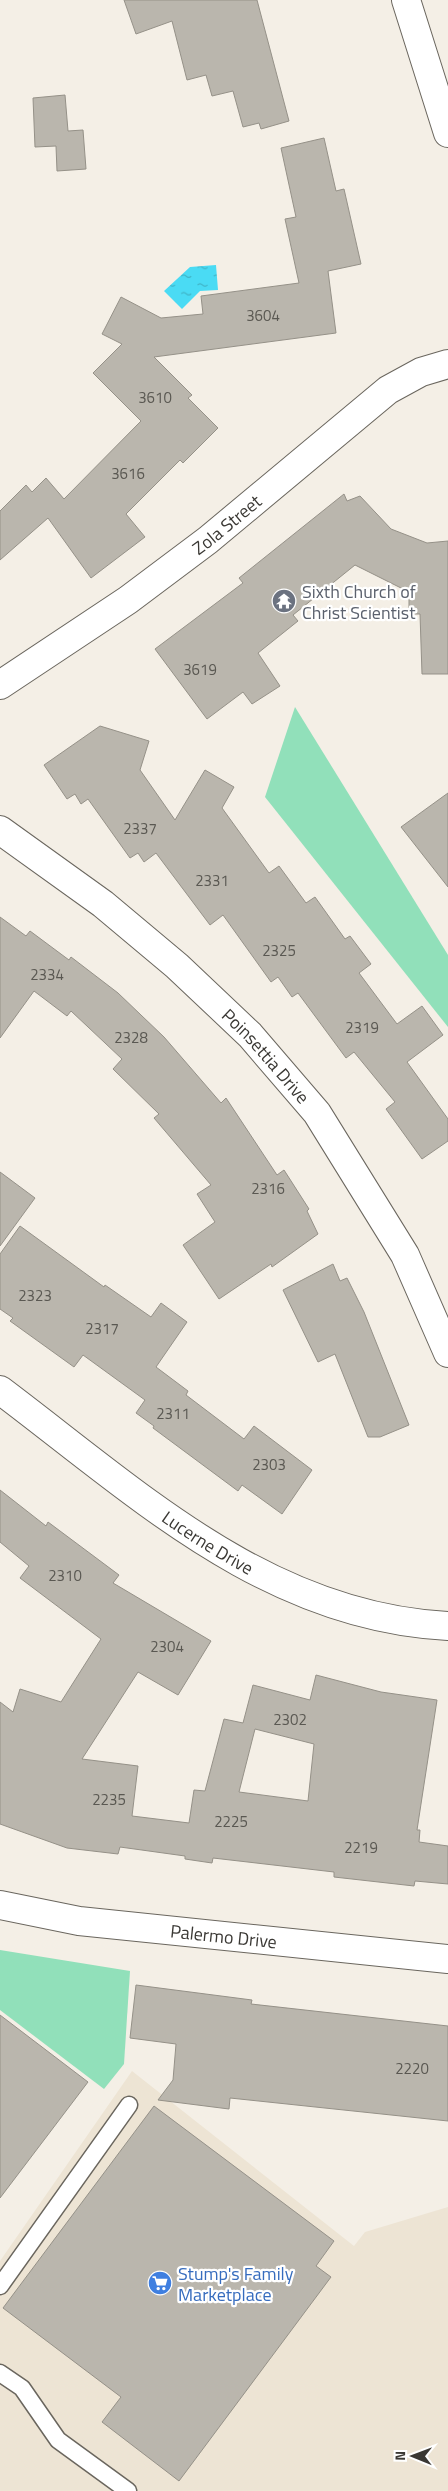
<svg xmlns="http://www.w3.org/2000/svg" width="448" height="2491" font-family="'Titillium Web',sans-serif">
<defs>
<pattern id="water-ripples" width="26" height="14" patternUnits="userSpaceOnUse" patternTransform="scale(1.25)"><rect width="26" height="14" fill="#4adbf4"/><path d="M2 4q2-2 4 0t4 0M15 11q2-2 4 0t4 0" fill="none" stroke="#3fb3c6"/></pattern>
</defs>
<rect width="100%" height="100%" fill="#f4efe6"/>
<!-- built -->
<path fill="#ede4d4" d="M132,2071l222,175 11,-14 83,-25v284h-448v-230z"/>
<!-- grass -->
<g fill="#91e0ba">
<path d="M295,707l153,248v72l-183,-230z"/>
<path d="M0,1950l130,21 -6,93 -20,25 -104,-79z"/>
</g>
<!-- water -->
<path fill="url(#water-ripples)" d="M216,265l2,25 -18,1 -18,18 -18,-18 26,-24z"/>
<!-- building -->
<g fill="#bab6ad" stroke="#959188" fill-rule="evenodd">
<path d="M124,0h133l32,121 -28,8 -2,-6 -16,4 -10,-36 -21,5 -6,-21 -19,5 -15,-59 -36,13z"/>
<path d="M65,95l3,36 15,-1 3,39 -29,2 -1,-25 -21,1 -2,-49z"/>
<path d="M324,138l12,53 8,-2 17,75 -33,7 8,62 -182,24 38,38 -4,3 30,30 -35,35 -3,-3 -54,54 19,23 -54,41 -43,-60 -48,42v-49l26,-26 6,7 14,-14 18,21 77,-78 -48,-48 29,-29 -20,-10 19,-37 40,21 42,-4 -2,-18 98,-13 -14,-64 11,-2 -15,-69z"/>
<path d="M344,494l3,7 13,-5 31,33 36,14 21,-2v133h-26l-2,-60h-11v-22l-54,-27 -62,50 5,6 -40,32 22,33 -28,18 -9,-12 -36,27 -52,-70 88,-66 -4,-5z"/>
<path d="M100,726l49,15 -9,29 35,50 30,-50 29,17 -12,21 47,65 10,-7 27,37 9,-6 30,42 5,-3 21,28 -12,9 38,51 25,-18 21,29 -36,27 41,57v22l-26,18 -36,-50 9,-7 -41,-50 -8,6 -48,-65 -6,4 -14,-20 -7,5 -48,-67 -13,10 -54,-72 -12,9 -6,-9 -8,5 -42,-59 -7,5 -6,-10 -8,5 -23,-34z"/>
<path d="M448,793v94l-47,-60z"/>
<path d="M0,917l26,19 4,-5 39,29 2,-3 47,36 46,44 57,66 5,-5 51,77 7,-5 25,39 -2,2 11,23 -46,33 -1,-3 -52,35 -36,-54 32,-23 -18,-28 14,-9 -57,-67 5,-4 -46,-45 9,-10 -51,-48 -4,5 -33,-25 -34,47z"/>
<path d="M0,1172l35,26 -35,48z"/>
<path d="M20,1226l84,61 1,-2 46,32 10,-14 26,19 -31,45 32,24 -2,4 58,44 10,-13 58,44 -30,44 -40,-29 -4,6 -85,-63 1,-2 -18,-13 9,-13 -62,-45 -9,12 -64,-46 3,-3 -13,-9v-55z"/>
<path d="M333,1264l7,17 7,-3 17,34 45,113 -29,12h-12l-33,-83 -17,8 -35,-72z"/>
<path d="M0,1490l46,36 2,-4 71,53 -6,8 98,58 -33,54 -40,-23 -56,87 56,7 -6,50 57,7 5,-33 11,1 19,-72 19,4 10,-38 57,15 6,-25 65,17 56,8 -20,130h3l-1,12 29,4v38l-33,-3 -1,5 -80,-9v-5l-121,-14 -1,5 -27,-4v-3l-65,-9 -2,7 -51,-6 -67,-24v-122l13,10 7,-23 41,13 40,-63 -81,-61 9,-12 -29,-24zM255,1729l59,15 -6,57 -69,-9z"/>
<path d="M136,1985l116,15 -1,4 197,22v95l-218,-23 -1,11 -71,-9 15,-20 3,-36 -46,-6z"/>
<path d="M0,2015l88,67 -88,116z"/>
<path d="M154,2106l180,135 -18,25 15,11 -152,204 -77,-59 19,-25 -118,-89z"/>
</g>
<g fill="none" stroke-linecap="round" stroke-linejoin="round">
<!-- lane casing -->
<g stroke="#6a665e" stroke-width="19">
<g id="lane">
<path d="M0,2286l129,-181"/>
<path d="M0,2373l22,15 36,52 70,51"/>
</g>
</g>
<!-- street casing -->
<g stroke="#6a665e" stroke-width="30">
<g id="street">
<path id="s1" d="M0,685l128,-85 80,-60 180,-150 33,-18 27,-8"/>
<path id="s2" d="M0,830l103,74 74,62 73,69 67,78 88,142 43,98"/>
<path id="s3" d="M0,1390c137,103 267,227 448,236"/>
<path id="s4" d="M0,1905l79,16 369,38"/>
</g>
</g>
<!-- secondary casing -->
<g stroke="#6a665e" stroke-width="30">
<path id="secondary" d="M406,0l42,133"/>
</g>
<!-- lane -->
<use href="#lane" stroke="#fff" stroke-width="16"/>
<!-- street -->
<use href="#street" stroke="#fff" stroke-width="28"/>
<!-- secondary -->
<use href="#secondary" stroke="#fff" stroke-width="28"/>
</g>
<!-- icons -->
<defs>
<g id="temple-disc" transform="scale(1.25)"><circle r="9.5" fill="#6b7280" stroke="#fff"/><path d="M0-6L5-2H3V0L6.5 2.5H4V6H1.5V3h-3V6H-4V2.5H-6.5L-3 0V-2H-5Z" fill="#fff"/></g>
<g id="supermarket-disc" transform="scale(1.25)"><circle r="9.5" fill="#3f7fe0" stroke="#fff"/><path d="M-6-5.5h2.5l.6 2H6L4.5 2H-2.5L-4.4-4H-6ZM-1.5 3.2a1.3 1.3 0 1 0 .1 0ZM3 3.2a1.3 1.3 0 1 0 .1 0Z" fill="#fff"/></g>
</defs>
<g fill-rule="evenodd">
<use href="#temple-disc" x="284" y="601"/>
<use href="#supermarket-disc" x="160" y="2283"/>
</g>
<g text-anchor="middle" dominant-baseline="central" stroke-width="4.5" stroke-linejoin="round" paint-order="stroke">
<!-- number labels -->
<g font-size="15" fill="#5a5852">
<text x="263" y="315">3604</text>
<text x="155" y="397">3610</text>
<text x="128" y="473">3616</text>
<text x="200" y="669">3619</text>
<text x="140" y="828">2337</text>
<text x="212" y="880">2331</text>
<text x="279" y="950">2325</text>
<text x="47" y="974">2334</text>
<text x="362" y="1027">2319</text>
<text x="131" y="1037">2328</text>
<text x="268" y="1188">2316</text>
<text x="35" y="1295">2323</text>
<text x="102" y="1328">2317</text>
<text x="173" y="1413">2311</text>
<text x="269" y="1464">2303</text>
<text x="65" y="1575">2310</text>
<text x="167" y="1646">2304</text>
<text x="290" y="1719">2302</text>
<text x="109" y="1799">2235</text>
<text x="231" y="1821">2225</text>
<text x="361" y="1847">2219</text>
<text x="412" y="2068">2220</text>
</g>
<!-- street labels -->
<g font-size="18" fill="#3a3834" stroke="#fff">
<text stroke="none"><textPath href="#s1" startOffset="278">Zola Street</textPath></text>
<text stroke="none"><textPath href="#s2" startOffset="350">Poinsettia Drive</textPath></text>
<text stroke="none"><textPath href="#s3" startOffset="258">Lucerne Drive</textPath></text>
<text stroke="none"><textPath href="#s4" startOffset="226">Palermo Drive</textPath></text>
</g>
<!-- worship labels -->
<g font-size="18" fill="#5b616d" stroke="#fff" text-anchor="start">
<text x="302" y="591">Sixth Church of<tspan x="302" dy="21">Christ Scientist</tspan></text>
</g>
<!-- shop labels -->
<g font-size="18" fill="#366cbe" stroke="#fff" text-anchor="start">
<text x="178" y="2273">Stump's Family<tspan x="178" dy="21">Marketplace</tspan></text>
</g>
</g>
<!-- north arrow -->
<g transform="translate(413 2456) rotate(271)" stroke="#ffffff" stroke-width="4" paint-order="stroke">
<path d="M0-4L9 19L0 12L-9 19Z" fill="#3a3834"/>
<text y="-8" font-size="14" font-weight="bold" text-anchor="middle" fill="#3a3834">N</text>
</g>
</svg>
